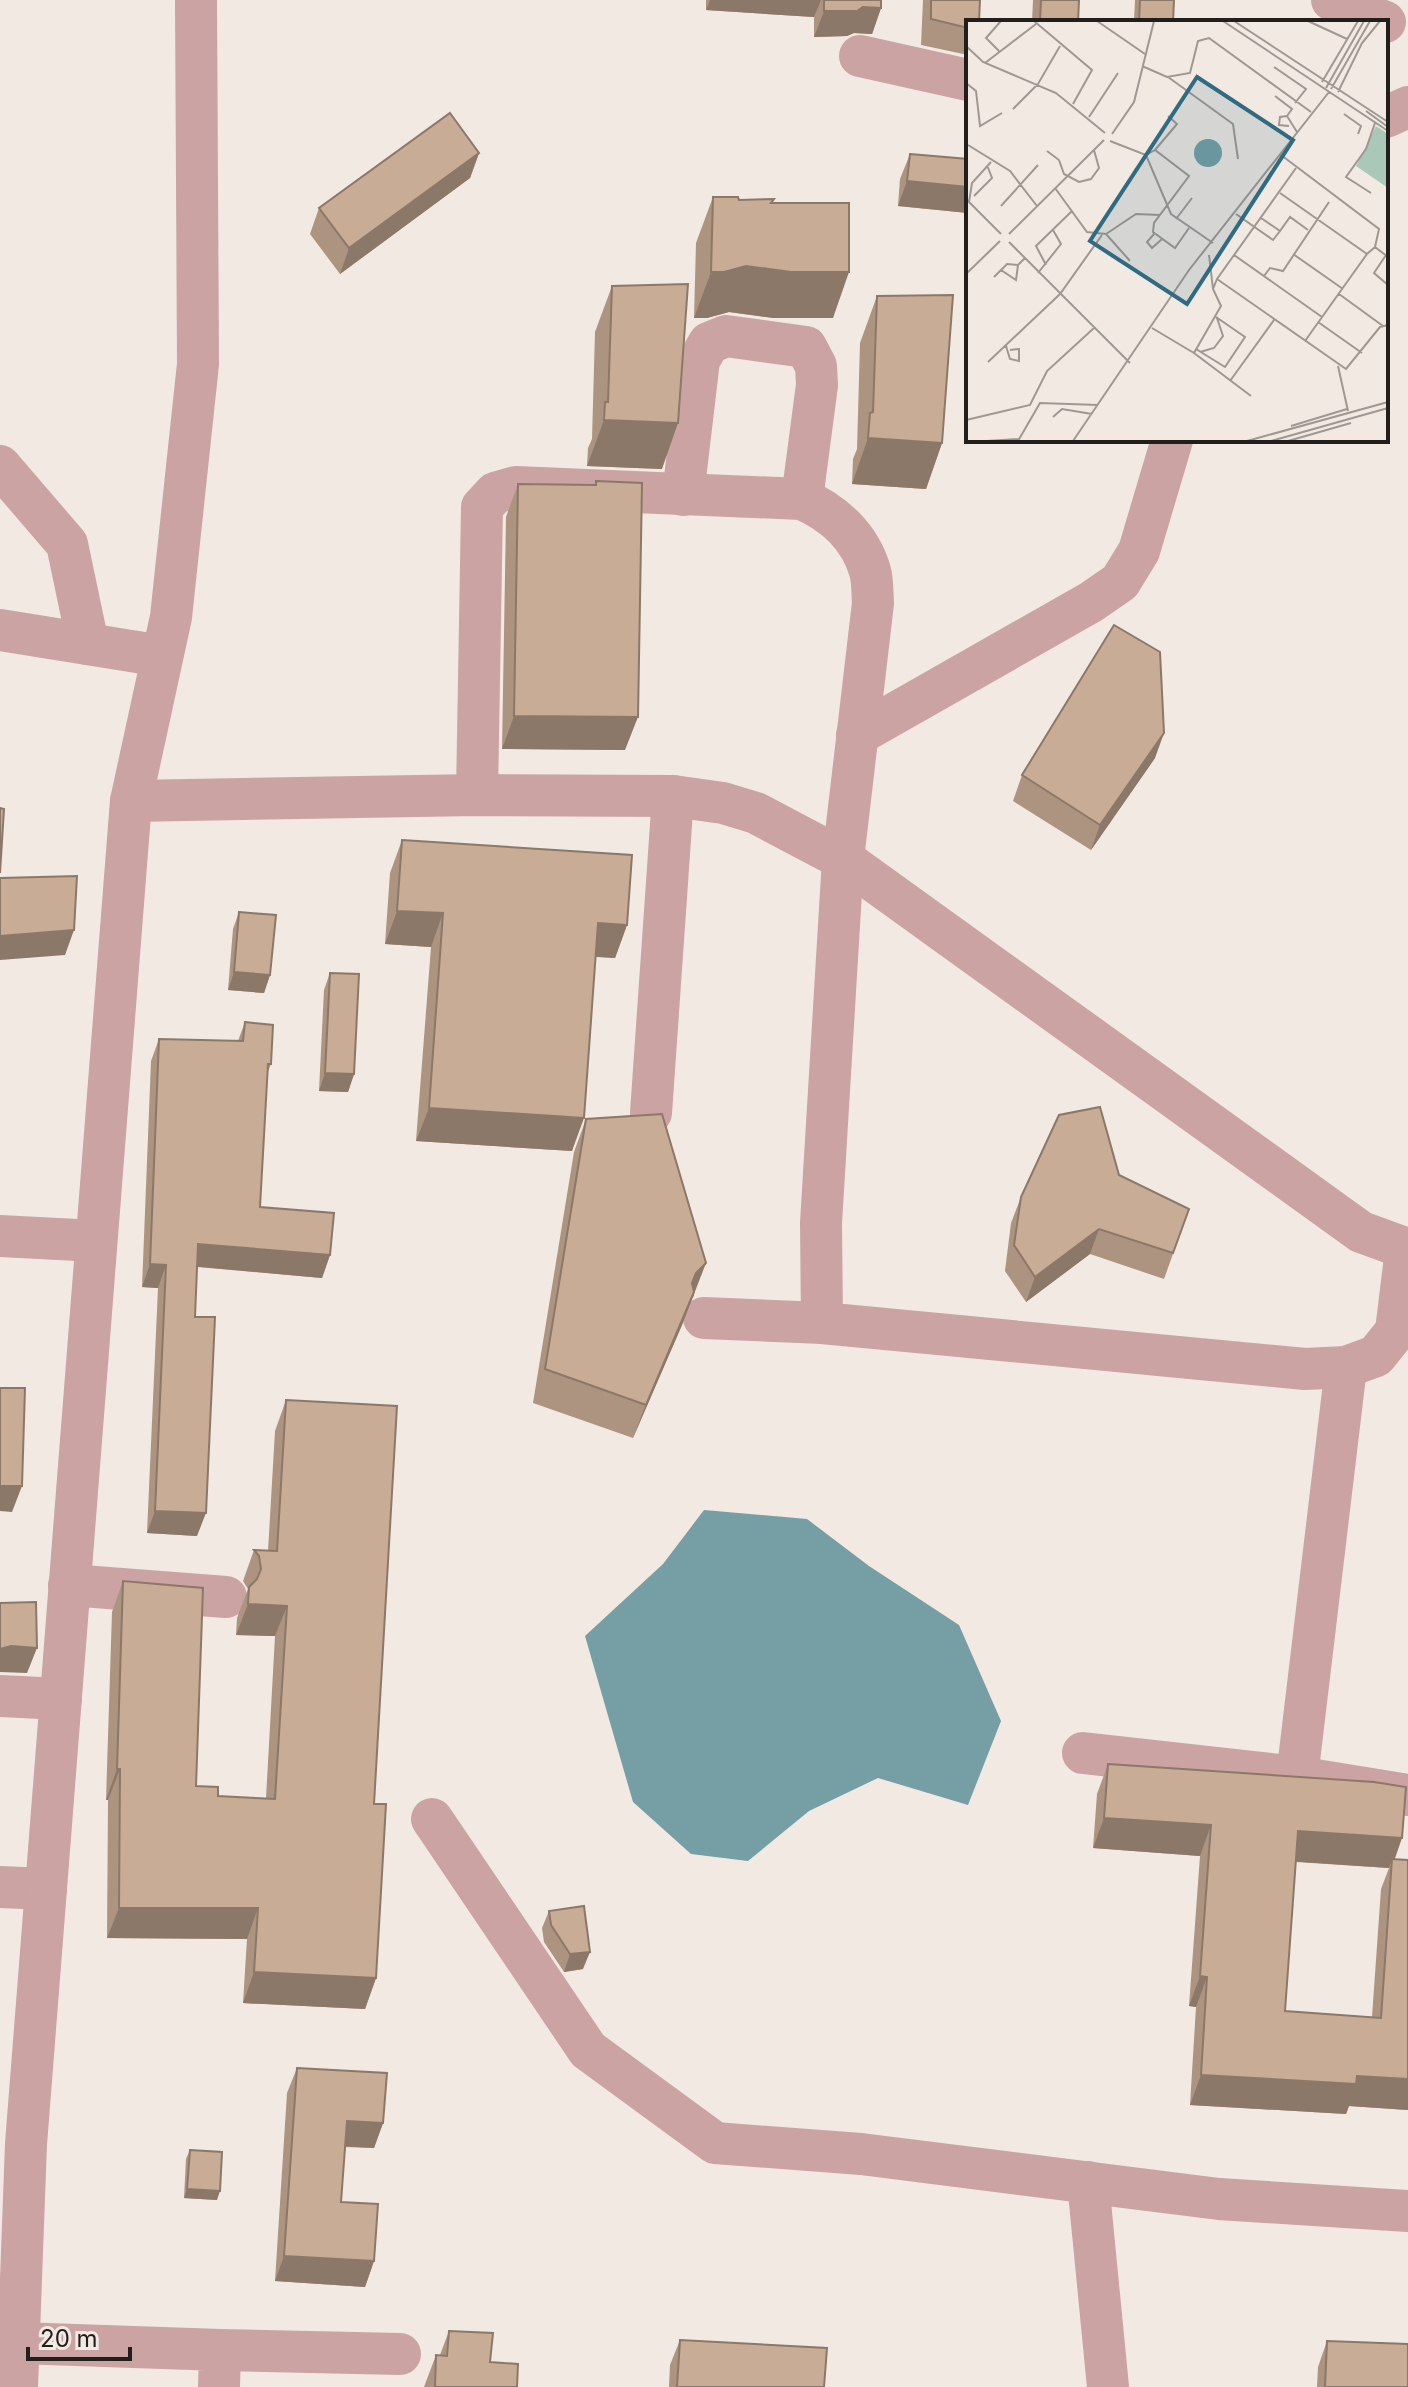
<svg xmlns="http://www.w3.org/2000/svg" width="1408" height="2387" font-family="Inter,sans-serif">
<rect width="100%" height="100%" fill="#f2e9e2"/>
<!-- water -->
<path fill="#759ea5" d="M704,1510l103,9 62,47 90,59 42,96 -33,84 -90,-27 -69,33 -61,50 -57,-7 -58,-52 -48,-166 78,-72z"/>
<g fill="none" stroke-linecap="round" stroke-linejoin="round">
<!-- minor -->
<g stroke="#cba3a2" stroke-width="42">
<path d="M1332,0l53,22"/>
<path d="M860,56l108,24"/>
<path d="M1386,117l22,-10"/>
<path d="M0,466l67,78 21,100"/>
<path d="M683,495l16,-135 10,-17 17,-7 80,11 10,19 1,19 -15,114"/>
<path d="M0,630l162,26"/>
<path d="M857,735l234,-133 29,-20 19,-31 33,-111"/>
<path d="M477,795l5,-288 13,-14 21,-6 286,12c32,14 58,38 68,72 3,10 2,21 3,32l-30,256 -22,364 1,100 483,46 41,-2 30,-11 20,-25 10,-82"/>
<path d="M131,801l346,-6 196,1 50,7 33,10 87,46 518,373 47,17"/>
<path d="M651,1113l22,-317"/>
<path d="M0,1236l96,5"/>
<path d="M704,1318l118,5"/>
<path d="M1346,1367l-49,410 111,18"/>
<path d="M69,1585l157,12"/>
<path d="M0,1696l61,3"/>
<path d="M1083,1753l214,24"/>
<path d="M432,1819l156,231 127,93 146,11 358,45 189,12"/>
<path d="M0,1887l46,2"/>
<path d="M1088,2182l20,205"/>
<path d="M18,2343l202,7 -1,37"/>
<path d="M220,2350l180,4"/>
<path d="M17,2387l9,-243 105,-1343 40,-184 27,-253 -2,-364"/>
</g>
</g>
<!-- wall -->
<g fill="#ac9480" fill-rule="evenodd">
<path d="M706,0h175v8l-9,26 -18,-1 -7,3 -33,1v-20l-108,-7z"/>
<path d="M923,0h57l-12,22v33l-47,-10z"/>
<path d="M1033,0h46l-1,22h-46z"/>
<path d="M1135,0h39l-1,22h-39z"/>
<path d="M479,153l-9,25 -130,96 -30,-40 9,-26z"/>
<path d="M910,154l58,5v54l-70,-7 2,-27z"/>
<path d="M713,197l26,3 35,-1 -2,4 61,115h-59l-45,-6 -22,6h-13l2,-75z"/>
<path d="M612,286l50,183 -75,-3 1,-18 4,-9 3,-107z"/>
<path d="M877,296l65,147 -16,46 -74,-5 1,-25 4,-10 3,-106z"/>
<path d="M596,481l29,269 -123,-1 4,-232 12,-33 77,1z"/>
<path d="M1155,758l-64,92 -78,-49 9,-26z"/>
<path d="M402,840l225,85 -12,33 -20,-1 -23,194 -156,-10 15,-194 -46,-3 5,-71z"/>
<path d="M239,912l31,63 -6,18 -36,-3 5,-61z"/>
<path d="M330,973l24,101 -6,18 -29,-1 5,-101z"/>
<path d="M245,1022l26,42 -4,10 -7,133 70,48 -8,23 -125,-11 -2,50 2,219 -50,-3 11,-245 -16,-1 9,-226 8,-22 79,2z"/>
<path d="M586,1119l108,177 -2,2 -10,27 -49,113 -100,-35 41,-251z"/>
<path d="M1119,1175l70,34 -25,70 -74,-25 -64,48 -21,-31 6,-48 10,-26z"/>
<path d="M286,1400l88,404 2,174 -11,31 -122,-6 4,-64 -140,-1 1,-138h-2l6,-188 11,-31 73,205 22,10 48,2 9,-162 -39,-1 1,-17 11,-29 -5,-8 11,-31 14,1 7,-120z"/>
<path d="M1108,1764l286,95 14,251 -59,-4 -3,8 -156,-9 6,-98 -7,-1 11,-150 -107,-8 4,-54zM1296,1862l93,6 -8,21 -9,128 -87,-6z"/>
<path d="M549,1911l34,58 -19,3 -20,-30 -2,-14z"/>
<path d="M297,2068l86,55 -9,25 -29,-1 -4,55 33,59 -9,26 -90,-6 12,-188z"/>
<path d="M190,2150l27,50 -33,-2 2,-39z"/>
<path d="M449,2331l41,31 27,25h-93l12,-32h4z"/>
<path d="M680,2340l144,47h-155l1,-22z"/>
<path d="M1327,2341l81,46h-91l1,-20z"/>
</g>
<!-- shaded-wall -->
<g fill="#8c7868">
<path d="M710,0h111l-7,17 -108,-7z"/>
<path d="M863,7l18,1 -9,26 -18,-1 -7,3 -33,1 10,-26z"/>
<path d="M479,153l-9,25 -130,96 9,-26z"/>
<path d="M907,181l61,6v26l-70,-7z"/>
<path d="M746,266l103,6 -16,46h-59l-45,-6 -22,6h-13l17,-46z"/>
<path d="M604,420l74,3 -16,46 -75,-3z"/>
<path d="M868,438l74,5 -16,46 -74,-5z"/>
<path d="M514,716l124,1 -13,33 -123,-1z"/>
<path d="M1164,733l-9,25 -64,92 9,-25z"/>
<path d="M397,911l46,2 -12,34 -46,-3z"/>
<path d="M598,923l29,2 -12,33 -29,-2z"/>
<path d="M74,930l-9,25 -65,5v-24z"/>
<path d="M234,972l36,3 -6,18 -36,-3z"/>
<path d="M325,1073l29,1 -6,18 -29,-1z"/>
<path d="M429,1108l155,10 -12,33 -156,-10z"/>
<path d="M1099,1229l-9,25 -64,48 9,-25z"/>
<path d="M198,1244l132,11 -8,23 -132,-12z"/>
<path d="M706,1263l-24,62 -49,113 63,-165z"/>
<path d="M150,1264l16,1 -8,23 -16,-1z"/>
<path d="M0,1486h22l-10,26 -12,-1z"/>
<path d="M155,1511l51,2 -9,23 -50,-3z"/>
<path d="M248,1604l39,2 -12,30 -39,-1z"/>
<path d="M11,1646l26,2 -10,25 -27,-1v-23z"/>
<path d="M117,1769h3l-12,31h-2z"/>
<path d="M1104,1818l107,7 -11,31 -107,-8z"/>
<path d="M1298,1831l104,7 -10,29v-8l-3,9 -102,-7z"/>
<path d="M119,1908h139l-11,31 -140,-1z"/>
<path d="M590,1952l-7,17 -19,3 6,-18z"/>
<path d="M254,1972l122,6 -11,31 -122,-6z"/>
<path d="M1200,1976l7,1 -11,30 -7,-1z"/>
<path d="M1201,2075l156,1 51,3v31l-59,-4 -3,8 -156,-9z"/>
<path d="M347,2121l36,2 -9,25 -37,-2z"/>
<path d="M187,2189l33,2 -3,9 -33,-2z"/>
<path d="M284,2256l90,5 -9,26 -90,-6z"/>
</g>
<!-- building -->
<g fill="#c8ac95" stroke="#8c7868" stroke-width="2">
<path d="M824,0h57v8l-18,-1 -6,4h-33z"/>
<path d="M931,0h49l-1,22h-11v6l-37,-9z"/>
<path d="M1041,0h38l-1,22h-38z"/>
<path d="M1140,0h34l-1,22h-34z"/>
<path d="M450,113l29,40 -130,95 -30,-40z"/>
<path d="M910,154l58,5v28l-61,-6z"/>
<path d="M713,197h25l1,3 35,-1 -3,4h78v69h-58l-45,-6 -22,6h-13z"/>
<path d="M688,284l-10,139 -74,-3 1,-18h3l4,-116z"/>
<path d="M953,295l-11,148 -74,-5 2,-25 3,-1 4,-116z"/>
<path d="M596,481l46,2 -4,234 -124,-1 4,-232 78,1z"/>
<path d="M1114,625l46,27 4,81 -64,92 -78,-50z"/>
<path d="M0,808l4,1 -4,64z"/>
<path d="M402,840l230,15 -5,70 -29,-2 -14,195 -155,-10 14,-195 -46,-2z"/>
<path d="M77,876l-3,54 -74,6v-58z"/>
<path d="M239,912l37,3 -6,60 -36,-3z"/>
<path d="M330,973l29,1 -5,100 -29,-1z"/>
<path d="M245,1022l28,3 -2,39h-3l-8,143 74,6 -4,42 -132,-11 -3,73h20l-9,196 -51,-2 11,-246 -16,-1 9,-225 84,2z"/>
<path d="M1100,1107l19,68 70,34 -16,44 -74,-24 -64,48 -21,-32 7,-48 38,-82z"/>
<path d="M662,1114l44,149 -10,10 -4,10 2,9 -48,113 -101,-36 41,-250z"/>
<path d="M0,1388h25l-3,98h-22z"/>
<path d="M286,1400l111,6 -23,398h12l-10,174 -122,-6 4,-64h-139l1,-139h-3l6,-188 80,7 -7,198 22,1v9l57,3 12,-193 -39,-2 1,-17 8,-8 4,-10 -2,-13 -5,-6 23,1z"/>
<path d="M36,1602l1,46 -26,-2 -11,3v-46z"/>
<path d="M1108,1764l266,18 32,5 -4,51 -104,-7 -13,180 96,7 11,-159 16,1v219l-51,-3 -1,8 -155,-9 6,-98 -7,-1 11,-151 -107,-7z"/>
<path d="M584,1906l6,46 -20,2 -19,-29 -2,-14z"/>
<path d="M297,2068l90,5 -4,50 -36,-2 -6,81 37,2 -4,57 -90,-5z"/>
<path d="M190,2150l32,2 -2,39 -33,-2z"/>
<path d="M449,2331l44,2 -3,29 28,2 -1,23h-82l1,-32 11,1z"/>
<path d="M680,2340l147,8 -3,39h-147z"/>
<path d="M1327,2341l81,3v43h-83z"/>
</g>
<!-- overview -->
<g transform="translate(966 20)">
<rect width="422" height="422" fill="#f2e9e2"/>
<path d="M410,106l12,8v54l-32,-22z" fill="#aac8b7"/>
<path d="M228 133a14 14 0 1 1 28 0a14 14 0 1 1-28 0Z" fill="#759ea5"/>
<path fill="none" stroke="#9e9893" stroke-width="2" d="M68,1l58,49 -19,34M131,1l48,33M257,1l165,110M268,1l154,101M342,1l39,18M0,26l17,16 73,31 49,40M33,31l-13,-13 15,-17M19,43l51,-39M176,46l25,11 23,-4 8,-32 11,-3 102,74M308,47l32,22 -11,14M202,57l65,47 5,35M356,62l36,-61M0,63l10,8 4,35 22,-13M360,68l38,-67M365,69l39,-68M372,72l24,-49 18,-22M309,76l17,13 -5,7M47,89l25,-25 22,-38M400,91l22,16M378,94l17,12 -3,8M123,97l29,-44M323,106l-10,-1 1,-8 7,-1 10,16M146,114l22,-32 20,-81M144,121l36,14 25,59 42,29M2,125l42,26 27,35M189,130l22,-26 -9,-8M81,131l12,9 5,14 15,8 12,-3 8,-11 -5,-18M180,135l9,-5 34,26 -35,47 -1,9 22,16 14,-20M315,135l98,74 -4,18M89,168l32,44 19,2 30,-20 24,1M314,173l87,61M405,173l-25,-16 20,-28 9,-26M8,176l18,-18 -5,-13M0,179l35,35M3,182l3,-19 19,-21M35,186l37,-41M270,194l37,26 7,-9 -19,-13M210,199l16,-21M314,211l10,-14 18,13M43,214l95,-94M140,214l24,27M188,214l-7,8 5,6 10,-9M43,222l121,121M327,234l50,35M243,235l4,34M268,235l88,62M420,235l-12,18 14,12M80,245l-10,-19 36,-35M35,250l15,10 2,-15M72,253l23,-29 -8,-14M0,254l34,-33M298,256l6,-8 13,3 46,-69M28,257l13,-13 11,1 7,-7M251,259l129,90 34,-42 8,-2M373,274l44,32M352,302l44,31M186,308l42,25M339,321l62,-87 8,-7 13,10M40,326l4,13 9,2v-12l-9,1M230,329l29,18 20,-30 -29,-20M234,332l14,-4 9,-12 -6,-18M22,342l72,-68 42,-59M372,346l10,45M264,361l44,-61M285,376l-57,-43 27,-47 -8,-17 4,-10 79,-111M87,397l9,-8 30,5M0,400l64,-15 17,-34 47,-43M325,406l56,-17M20,421l34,-2M52,421l22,-38 58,2M107,421l116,-171 140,-178M281,421l141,-39M305,421l117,-33M322,421l63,-18"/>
<path fill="#2f6b82" fill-opacity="0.15" stroke="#2f6b82" stroke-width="4" d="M231,57l96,63 -106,164 -97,-63z"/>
<rect width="422" height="422" fill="none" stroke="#211e1c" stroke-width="4"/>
</g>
<!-- scale -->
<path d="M28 2347v12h102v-12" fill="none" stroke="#211e1c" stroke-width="4"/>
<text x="40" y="2347" font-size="24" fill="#211e1c" stroke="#f2e9e2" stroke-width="6" paint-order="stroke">20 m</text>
</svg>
